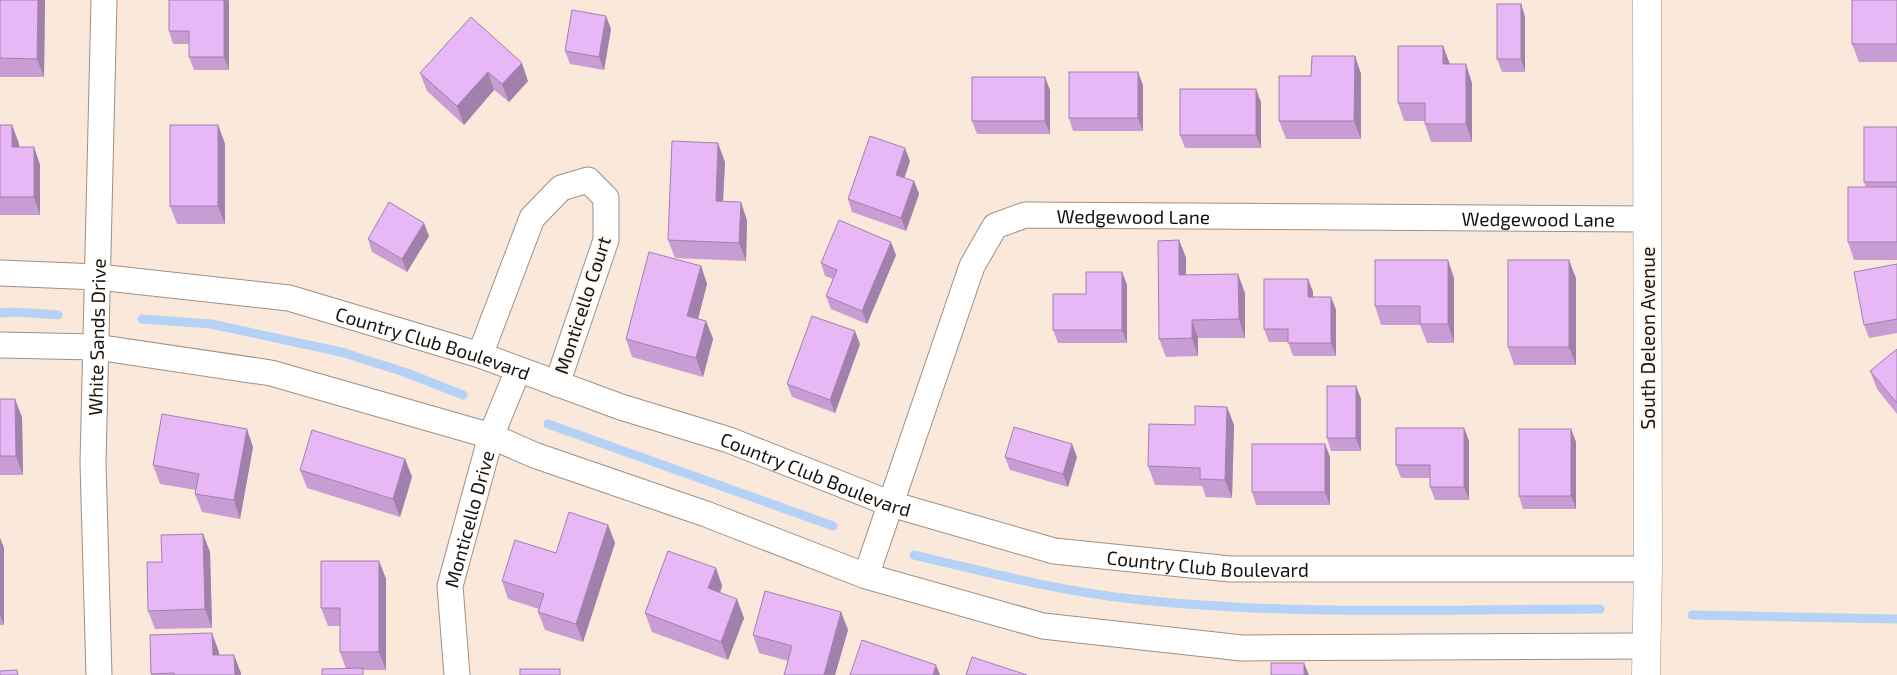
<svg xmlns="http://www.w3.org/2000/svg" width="1897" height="675" font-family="'Exo 2',sans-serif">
<rect width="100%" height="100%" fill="#fae8da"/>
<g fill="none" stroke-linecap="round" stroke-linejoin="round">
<!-- stream -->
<g stroke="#b4d1f6" stroke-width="9">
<path d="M0,313l15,-1 43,3"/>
<path d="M142,319l69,5 130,28 63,20 59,23"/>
<path d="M548,424l285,102"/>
<path d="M914,555c72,17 145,36 218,44 155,17 312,10 468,10"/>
<path d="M1692,615l205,4"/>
</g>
<!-- minor casing -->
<g stroke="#a08f83" stroke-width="27">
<g id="minor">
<path id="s1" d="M0,273l98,4 191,21 191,57 141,52 108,33 162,64 163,47 176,18h418"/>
<path d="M0,345l96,2 175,26 220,63 43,19 172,59 160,62 177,50 199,22 404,-2"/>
<path d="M480,355l52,-137 29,-30 27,-8 18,18v42l-49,144"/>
<path id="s2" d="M866,576l106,-310 23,-40 30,-11 622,4"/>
<path id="s3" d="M99,675l-6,-212 11,-463"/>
<path id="s4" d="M457,675l-7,-89 41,-150 27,-66"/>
</g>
</g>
<!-- tertiary casing -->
<g stroke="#a08f83" stroke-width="29">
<path id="tertiary" d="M1646,675l2,-106 -1,-569"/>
</g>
<!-- minor -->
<use href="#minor" stroke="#fff" stroke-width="25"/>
<!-- tertiary -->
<use href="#tertiary" stroke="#fff" stroke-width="28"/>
</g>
<!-- wall -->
<g fill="#c89dd3">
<path d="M0,0h45l-1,77h-44z"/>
<path d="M1897,0v62h-38l-7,-18z"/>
<path d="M229,1v69h-35l-5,-13v-13h-16l-4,-13z"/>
<path d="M1521,4l4,13v55h-23l-5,-13z"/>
<path d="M471,17l57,64 -19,21 -15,-12 -30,35 -37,-34 -7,-18z"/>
<path d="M611,29l-7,41 -34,-6 -5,-13z"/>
<path d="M1443,46l7,18 22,19v59h-41l-6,-18v-3h-21l-6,-18z"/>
<path d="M1355,56l6,18v65h-75l-7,-18 32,-45z"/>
<path d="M1143,85v46h-70l-4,-13z"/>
<path d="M1050,90v44h-73l-5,-13z"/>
<path d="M1261,102v46h-76l-5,-13z"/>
<path d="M0,125h12l7,19v3h15l6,18v50h-40z"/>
<path d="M218,125l7,19v80h-48l-7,-18z"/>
<path d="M1897,127v133h-43l-6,-18 18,-55 -2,-5z"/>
<path d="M910,161l-6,17 10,3 5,13 -13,37 -54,-19 -4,-13z"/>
<path d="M725,162l-2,39 24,19 -1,41 -71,-3 -7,-18z"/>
<path d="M429,236l-22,36 -35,-20 -4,-13z"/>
<path d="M1179,240l7,18v17l59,18v45h-47v18l-32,1 -7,-18z"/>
<path d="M896,255l-29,69 -36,-15 -5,-13 7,-17 -8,-3 -4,-13z"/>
<path d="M1897,264v69l-28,5 -5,-13z"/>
<path d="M701,266l6,18 -9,35 8,2 7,18 -10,38 -71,-20 -6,-18z"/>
<path d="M1122,272l5,13v58h-69l-5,-13 33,-36z"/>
<path d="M1454,278v65h-27l-7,-18h-39l-6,-19z"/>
<path d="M1576,278v87h-62l-6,-18z"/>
<path d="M1308,279l5,13v5h18l5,13v46h-43l-5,-14h-19l-5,-13z"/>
<path d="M860,344l-25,69 -43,-16 -5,-13z"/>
<path d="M1897,349v65l-20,-25 -7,-18z"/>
<path d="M1356,386l5,13v52h-30l-4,-13z"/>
<path d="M0,399l22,18 1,58h-23z"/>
<path d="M1227,407l7,18 -2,73 -26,-1 -4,-11 -47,-1 -7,-19 47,-41z"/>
<path d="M1464,428l5,13v59h-34l-5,-13v-9h-29l-5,-13z"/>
<path d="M1571,429l5,13v67h-53l-4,-13z"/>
<path d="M1325,444l5,13v48h-74l-4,-13z"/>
<path d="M253,447l-13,72 -38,-7 -7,-18 1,-4 -36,-6 -7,-19z"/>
<path d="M1005,457h72l-9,30 -58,-17z"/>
<path d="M405,459l7,18 -12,40 -93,-29 -7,-18z"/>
<path d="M608,525l7,18 -32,99 -38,-12 -7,-18 1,-3 -31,-10 -6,-18z"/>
<path d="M203,534l7,18 2,76 -57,1 -7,-18 14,-49z"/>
<path d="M0,538l4,10v77h-4z"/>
<path d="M379,561l7,18v91h-22l-18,-1 -6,-17v-26h-12l-7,-18z"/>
<path d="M716,568l6,18 -2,7 24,25 -16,42 -76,-28 -7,-19z"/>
<path d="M841,612l7,18 -13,45h-51l4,-14 -29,-8 -6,-18z"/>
<path d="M219,652v3h15l7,20h-89l-1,-1z"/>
</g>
<!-- shaded-wall -->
<g fill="#a280ac">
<path d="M38,0h7l-1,77 -7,-18z"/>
<path d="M224,0h4l1,1v69l-5,-13z"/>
<path d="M1521,4l4,13v55l-4,-13z"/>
<path d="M606,16l5,13 -7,41 -5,-13z"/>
<path d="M1443,46l7,19 -7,-1z"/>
<path d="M1355,56l6,18v65l-7,-18z"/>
<path d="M522,63l6,18 -19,21 -7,-18z"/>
<path d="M1466,64l6,19v59l-6,-18z"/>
<path d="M488,72l6,18 -30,35 -7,-19z"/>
<path d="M1138,72l5,13v46l-5,-13z"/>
<path d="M1045,77l5,13v44l-5,-13z"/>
<path d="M1256,89l5,13v46l-5,-13z"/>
<path d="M12,125l7,19v21l-7,-18z"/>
<path d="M218,125l7,19v80l-7,-18z"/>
<path d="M718,143l7,19 -3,57 -6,-18z"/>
<path d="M34,147l6,18v50l-6,-18z"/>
<path d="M905,148l5,13 -9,27 -5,-13z"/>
<path d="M914,181l5,13 -13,37 -5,-13z"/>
<path d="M741,202l6,18 -1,41 -7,-18z"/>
<path d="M424,223l5,13 -22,36 -5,-13z"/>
<path d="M1179,240l7,18v35l-7,-18z"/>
<path d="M891,242l5,13 -29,69 -5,-13z"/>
<path d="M1448,260l6,18v65l-6,-19z"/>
<path d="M1569,260l7,18v87l-7,-18z"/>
<path d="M701,266l6,18 -13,50 -7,-18z"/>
<path d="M1122,272l5,13v58l-5,-13z"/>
<path d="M1238,274l7,19v45l-6,-19z"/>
<path d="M1308,279l5,13v18l-5,-13z"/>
<path d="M1331,297l5,13v46l-5,-13z"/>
<path d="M1192,320l6,18v18l-6,-18z"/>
<path d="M706,321l7,18 -10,38 -7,-19z"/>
<path d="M855,331l5,13 -25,69 -5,-13z"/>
<path d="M1356,386l5,13v52l-5,-13z"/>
<path d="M15,399l7,18 1,58 -7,-19z"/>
<path d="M1227,407l7,18 -2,73 -7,-18z"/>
<path d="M1464,428l5,13v59l-5,-13z"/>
<path d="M247,429l6,18 -13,72 -6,-19z"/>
<path d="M1571,429l5,13v67l-5,-13z"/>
<path d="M1072,444l5,13 -9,30 -5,-13z"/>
<path d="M1325,444l5,13v48l-5,-13z"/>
<path d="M405,459l7,18 -12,40 -7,-18z"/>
<path d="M608,525l7,18 -32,99 -7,-18z"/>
<path d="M203,534l7,18 2,76 -7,-19z"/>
<path d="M0,538l4,10v77l-4,-10z"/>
<path d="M379,561l7,18v91l-7,-18z"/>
<path d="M716,568l6,18 -7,21 -7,-19z"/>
<path d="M737,599l7,19 -16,42 -7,-18z"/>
<path d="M841,612l7,18 -13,45h-11z"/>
<path d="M212,633l7,19v21l-6,-18z"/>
<path d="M234,655l7,18v2h-6z"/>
<path d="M1304,663l5,12h-5z"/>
<path d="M936,665l4,10h-7z"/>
</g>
<!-- building -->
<g fill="#e8b7f5" stroke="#a280ac">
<path d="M0,0h38l-1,59 -37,-1z"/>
<path d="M169,0h55v57h-35v-26h-20z"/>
<rect x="1852" y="0" width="45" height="44"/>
<rect x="1497" y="4" width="24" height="55"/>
<path d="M572,10l34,6 -7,41 -34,-6z"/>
<path d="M471,17l51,46 -20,21 -14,-12 -31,34 -37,-33z"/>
<path d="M1398,46h45v18h23v60h-41v-21h-27z"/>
<path d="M1312,56h43l-1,65h-75v-45h32z"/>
<rect x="1069" y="72" width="69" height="46"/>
<rect x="972" y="77" width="73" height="44"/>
<rect x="1180" y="89" width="76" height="46"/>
<path d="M0,125h12v22h22v50h-34z"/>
<rect x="170" y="125" width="48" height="81"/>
<rect x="1864" y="127" width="33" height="55"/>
<path d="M870,136l35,12 -9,27 18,6 -13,37 -53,-19z"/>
<path d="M672,141l46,2 -2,58 25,1 -2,41 -71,-3z"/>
<rect x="1848" y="187" width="49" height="55"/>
<path d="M389,202l35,21 -22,36 -34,-20z"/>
<path d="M839,220l52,22 -29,69 -36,-15 11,-26 -16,-7z"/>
<path d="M1179,240v35l59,-1 1,45 -47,1v18l-33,1 -1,-98z"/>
<path d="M649,252l52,14 -14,50 19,5 -10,37 -70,-19z"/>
<path d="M1375,260h73v64h-28v-18h-45z"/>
<rect x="1508" y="260" width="61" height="87"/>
<path d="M1897,264v55l-33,6 -10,-53z"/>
<path d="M1086,272h36v58h-69v-36h33z"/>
<path d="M1264,279h44v18h23v46h-43v-14h-24z"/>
<path d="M812,316l43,15 -25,69 -43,-16z"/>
<path d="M1897,349v54l-27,-32z"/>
<rect x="1327" y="386" width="29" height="52"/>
<path d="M0,399h15l1,57h-16z"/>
<path d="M1195,406l32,1 -2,73 -25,-1v-11l-52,-2 1,-42 46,1z"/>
<path d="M162,414l85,15 -13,71 -39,-6 4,-20 -46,-9z"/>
<path d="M1014,427l58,17 -9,30 -58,-17z"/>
<path d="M1396,428h68v59h-34v-22h-34z"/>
<rect x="1519" y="429" width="52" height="67"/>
<path d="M312,430l93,29 -12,40 -93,-29z"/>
<rect x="1252" y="444" width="73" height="48"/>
<path d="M569,512l39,13 -32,99 -38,-12 6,-18 -42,-13 13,-41 41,13z"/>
<path d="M203,534l2,75 -57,2 -1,-49h15l-1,-27z"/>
<path d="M668,551l48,17 -8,20 29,11 -16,43 -76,-29z"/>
<path d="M321,561h58v91h-39v-44h-19z"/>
<path d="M765,591l76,21 -17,63h-40l8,-29 -39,-11z"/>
<path d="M212,633l1,22h21l1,20h-61v-2l-23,1 -1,-39z"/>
<path d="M862,640l74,25 -3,10h-83z"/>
<path d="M972,657l55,18h-61z"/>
<rect x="1271" y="663" width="33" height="12"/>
<path d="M363,668v7h-41v-6z"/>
<rect x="520" y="669" width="40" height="6"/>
<path d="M17,670l1,5h-18v-4z"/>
</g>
<g text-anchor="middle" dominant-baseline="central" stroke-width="4" stroke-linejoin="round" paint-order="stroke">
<!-- street labels -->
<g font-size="19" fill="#18120d" stroke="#fff7f2">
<text stroke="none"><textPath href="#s2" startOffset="514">Wedgewood Lane</textPath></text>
<text stroke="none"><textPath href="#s2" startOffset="919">Wedgewood Lane</textPath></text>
<text transform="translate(582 305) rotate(-72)">Monticello Court</text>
<text stroke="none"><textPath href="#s3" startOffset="338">White Sands Drive</textPath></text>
<text transform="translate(1647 338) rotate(-90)">South Deleon Avenue</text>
<text stroke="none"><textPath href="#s1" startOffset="441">Country Club Boulevard</textPath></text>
<text stroke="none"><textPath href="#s1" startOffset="846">Country Club Boulevard</textPath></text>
<text stroke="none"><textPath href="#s4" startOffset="159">Monticello Drive</textPath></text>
<text stroke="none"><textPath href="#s1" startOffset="1251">Country Club Boulevard</textPath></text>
</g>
</g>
</svg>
